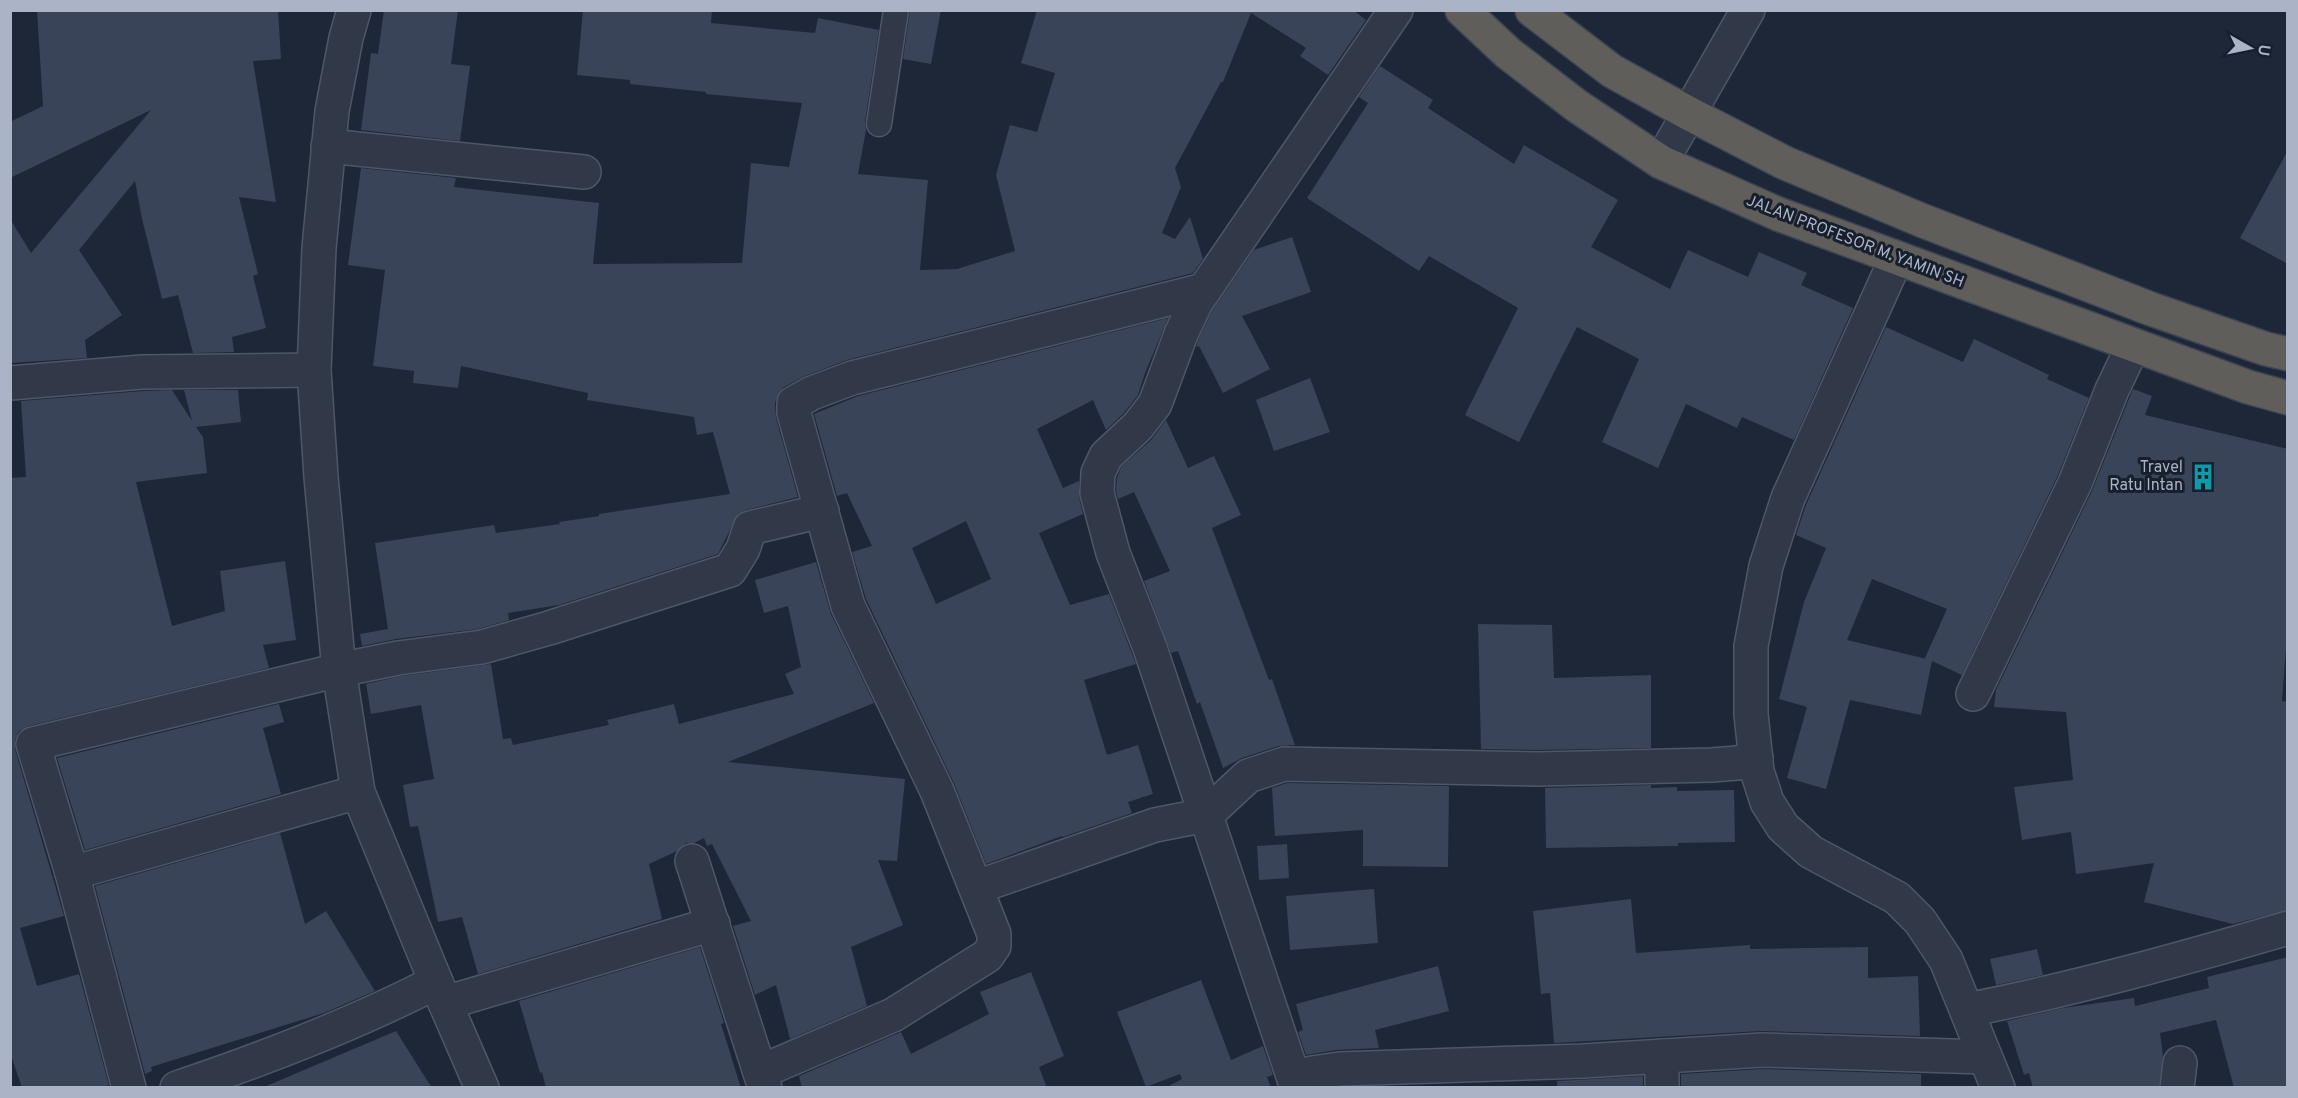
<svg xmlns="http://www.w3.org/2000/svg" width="2298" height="1098" font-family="Overpass,sans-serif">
<rect width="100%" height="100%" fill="#1d2738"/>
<!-- building -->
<g fill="#394459" fill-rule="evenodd">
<path d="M37,10h241l3,49 -28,2 23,141 -37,-5 19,77 -5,2 13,52 -34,9 2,15 -41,1 -15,-58 -16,4 -20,-80 -7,-38 -56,69 43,65 -37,25 2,18 -77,5v-144l21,34 120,-143 -141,68v-56l33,-16z"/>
<path d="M384,10h74l-7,54 19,2 -10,75 -99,-11 10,-77 7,1z"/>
<path d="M583,10h129l-1,13 104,10 3,-15 61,12 -14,92 1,8 -8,44 70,6 -8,90 37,-1 58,-18 -19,-76 14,-50 27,7 18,-59 -34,-10 16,-53h316l13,10 -38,55 -28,-19 6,-8 -55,-35 -28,69h-2l-46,86 6,19 -19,46 13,6 15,-22 13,42 -10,14 -346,87 -42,16 -21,11 -6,7 -3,9 1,15 22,79 -52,13 -8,4 -20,40 -159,51 -51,8 1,7 -31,9 -82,10 -34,7 -2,-12 28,-5 -13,-86 119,-18 2,8 64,-9 -1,-2 40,-6v-2l131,-20 -17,-62 -16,3 -3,-18 -107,-17 1,-7 -127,-27 -3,22 -45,-5 1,-12 -41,-5 12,-96 -37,-5 13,-97 95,10 -2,9 145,16 -6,61 149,-1 9,-100 38,4 13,-64 -96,-9v-2l-76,-8v-4l-53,-5z"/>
<path d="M910,10h31l-10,54 -28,-5z"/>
<path d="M1380,66l53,34 -5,8 86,56 10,-19 94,55 -27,47 79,42 18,-39 60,27 11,-25 48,21 -6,12 52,23 -59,132 -52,-23 -5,11 -51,-24 -28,64 -56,-26 37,-83 -62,-32 -58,115 -54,-27 53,-107 -89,-52 -10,15 -112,-73 61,-95 -9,-6z"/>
<path d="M2288,150v114l-48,-26z"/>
<path d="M1292,237l19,55 -69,24 28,53 -47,24 -24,-47 -3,1 2,-6 14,-30 42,-61z"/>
<path d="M1168,318l-23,55 -7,22 -14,18 -18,17 -13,-30 -56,29 26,59 16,-7v16l4,17 -44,19 31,72 39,-11 27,70 -52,16 23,75 31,-10 15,49 -25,8 4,11 -69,24 -1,-1 -76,28 -32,-81 -88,-184 -14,-47 20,-6 -25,-53 -10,3 -23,-82 44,-18zM966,521l25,58 -55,25 -24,-56z"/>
<path d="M1886,327l77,35 11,-23 75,36 -2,4 42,19 -31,77 -96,200 -30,-14 -11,54 -71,-15 -24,89 -39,-11 20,-71 -28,-8 25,-97 22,-54 -30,-13 10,-30zM1872,579l75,30 -22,49 2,1 -80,-19z"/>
<path d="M1310,378l20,54 -56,19 -18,-51z"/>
<path d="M2133,389l19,7 -7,19 143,34v172l-6,80 6,1v208l-55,14 -89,-22 10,-39 -78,11 -5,-42 -49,8 -8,-53 59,-7 -7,-68 -72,-5 2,-17 96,-199z"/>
<path d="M172,390l20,31 -8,-31h54l3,32 -45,5 7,10 4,36 -71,9 36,144 53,-15 -5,-40 65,-10 11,79 -33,5 6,23 -240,58 -10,5 -4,9v9l49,167 -44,12 17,58 42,-12 30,111 -8,3h-79l-12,-36v-574l16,-1 -5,-76 122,-10z"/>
<path d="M1166,420l22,48 26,-12 27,59 -29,13 57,152 3,-1 23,66 -17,1 -36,12 -19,10 -23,-66 -3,2 -19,-53 -7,2 -27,-72 26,-10 -36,-79 -16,7 -2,-8 1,-13 4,-11 30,-27z"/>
<path d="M816,562l15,52 43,89 -146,59 177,17 -8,82 -19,-1 25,65 -52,22 16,59 -77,33 -14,-54 -21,10 -22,-69 18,-5 -39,-77 -5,2 -3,-8 -10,5h-8l-9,8 -28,13 13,55 -184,55 -16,-57 -24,5 -20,-96 -8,1 -7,-42 31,-6 -13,-74 -50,9 -5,-30 35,-8 90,-12 12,75 8,-1 2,7 96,-20 -2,-5 67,-16 5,20 115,-30 -9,-20 16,-7 -13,-61 -24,7 -9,-33z"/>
<path d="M1478,624l74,1 2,53 97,-3v73l-113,2 -57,-1z"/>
<path d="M279,704l5,18 -21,6 18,66 -196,56 -28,-92z"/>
<path d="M1287,783l162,3 -1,81 -85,-1v-36l-88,6 -3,-48z"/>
<path d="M1651,785v3l26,-1v4l57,-1 1,52 -57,1v3l-132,2 -1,-60z"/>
<path d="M280,833l25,91 21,-13 49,80 -51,22 -173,54 1,4 -7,3 -50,-188z"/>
<path d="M1287,844l2,34 -30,2 -2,-34z"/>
<path d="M1374,889l4,54 -88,7 -4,-54z"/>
<path d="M1631,899l5,54 114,-8v4l118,-2v31l50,-2 2,60 -159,-5 -207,12 -4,-50 -9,1 -8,-83z"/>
<path d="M700,947l24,76 -3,1 20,64h-195l-4,-16 -2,1 -21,-72z"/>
<path d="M2037,949l6,26 -47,10 -6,-26z"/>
<path d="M2288,957v131h-54l-18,-68 -56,13 3,23 -4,32h-126l-4,-15 -5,2 -17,-54 56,-13 71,-10 1,8 74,-18 -2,-11z"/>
<path d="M1438,966l11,45 -74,19 4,18 -43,2 -30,5 -8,-23 5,-2 -7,-26z"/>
<path d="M1031,972l33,84 -25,11 8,21h-245l-3,-12 102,-44 10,22 78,-40 -9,-22z"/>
<path d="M1201,980l30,80 32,-14 10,29 -6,2 4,11h-106l17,-9 -2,-5 -34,13 -29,-75z"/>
<path d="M396,1031l36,57h-168v-1z"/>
<path d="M1762,1069l159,5v14h-240v-14z"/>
<path d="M1643,1076v12h-86v-7z"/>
</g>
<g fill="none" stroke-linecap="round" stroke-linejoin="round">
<!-- service casing -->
<g stroke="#4f5667" stroke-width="27">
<path id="service" d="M879,124l17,-114"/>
</g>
<!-- minor casing -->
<g stroke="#4f5667" stroke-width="36">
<g id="minor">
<path d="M354,10l-8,28 -14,73 -13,137 -5,122 7,107 18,193 19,122 78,190 46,106"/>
<path d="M328,146l256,26"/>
<path d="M1661,162l87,-152"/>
<path d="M1896,259l-108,239 -22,68 -15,80v68l6,57 10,31 16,25 28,25 86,46 23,23 26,39 52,128"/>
<path d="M10,383l132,-11 172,-2"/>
<path d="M1973,694l102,-211 37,-93 21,-44"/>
<path d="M692,861l73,227"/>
<path d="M72,873l286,-81"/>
<path d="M977,887l178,-62 51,-10 42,-39 36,-12 254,5 174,-4 25,-2 19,-5"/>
<path d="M445,1003l268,-79"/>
<path d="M1967,1010c108,-21 214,-51 321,-82"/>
<path d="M760,1072l133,-57 94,-59 7,-10v-12l-57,-143 -89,-185 -54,-193v-10l18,-10 40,-15 352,-88"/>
<path d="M1295,1078l17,-5 27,-4 244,-8 179,-11 222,7"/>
<path d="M129,1088l-57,-215 -39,-129 306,-74 59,-12 84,-11 67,-19 181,-58 13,-21 7,-21 72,-17"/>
<path d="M177,1088c89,-30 176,-63 259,-106"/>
<path d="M1297,1088l-147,-440 -37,-95 -16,-60 1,-20 8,-17 32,-30 17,-22 26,-70 15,-32 200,-292"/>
<path d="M1662,1088v-32"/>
<path d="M2177,1088l3,-25"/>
</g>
</g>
<!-- trunk casing -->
<g stroke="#3c4353" stroke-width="36">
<g id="trunk">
<path d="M1462,10l46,43 69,53 84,56 117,52 470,173 40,11"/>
<path d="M1532,10l80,61 76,42 97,50 136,57 230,89 115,40 22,5"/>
</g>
</g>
<!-- service -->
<use href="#service" stroke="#313948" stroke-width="24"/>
<!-- minor -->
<use href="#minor" stroke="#313948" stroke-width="33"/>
<!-- trunk -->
<use href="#trunk" stroke="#5f5e5b" stroke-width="33"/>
</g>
<!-- icons -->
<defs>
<g id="building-bare" transform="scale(2.07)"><path d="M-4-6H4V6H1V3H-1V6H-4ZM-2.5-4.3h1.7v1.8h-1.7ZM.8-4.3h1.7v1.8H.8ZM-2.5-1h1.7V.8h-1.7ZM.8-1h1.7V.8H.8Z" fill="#0f9aa8" stroke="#171e2c" stroke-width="2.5" paint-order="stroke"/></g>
</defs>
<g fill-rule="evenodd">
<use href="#building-bare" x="2203" y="477"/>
</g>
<g text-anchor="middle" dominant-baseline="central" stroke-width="6" stroke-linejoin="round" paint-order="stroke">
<!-- street labels -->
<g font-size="16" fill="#abb3c6" stroke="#171e2c">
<text transform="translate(1855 242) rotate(21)">JALAN PROFESOR M. YAMIN SH</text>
</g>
<!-- poi labels -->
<g font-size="16" fill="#abb3c6" stroke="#171e2c" text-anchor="end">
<text x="2183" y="468">Travel<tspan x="2183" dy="18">Ratu Intan</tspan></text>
</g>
</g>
<!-- border -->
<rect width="2298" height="1098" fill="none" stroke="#abb3c6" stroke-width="24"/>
<!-- north arrow -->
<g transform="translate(2250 48) rotate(99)" stroke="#171e2c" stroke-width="4.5" paint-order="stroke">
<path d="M0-4.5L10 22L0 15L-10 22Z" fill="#abb3c6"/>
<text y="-9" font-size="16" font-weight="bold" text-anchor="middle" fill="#abb3c6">U</text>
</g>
</svg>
